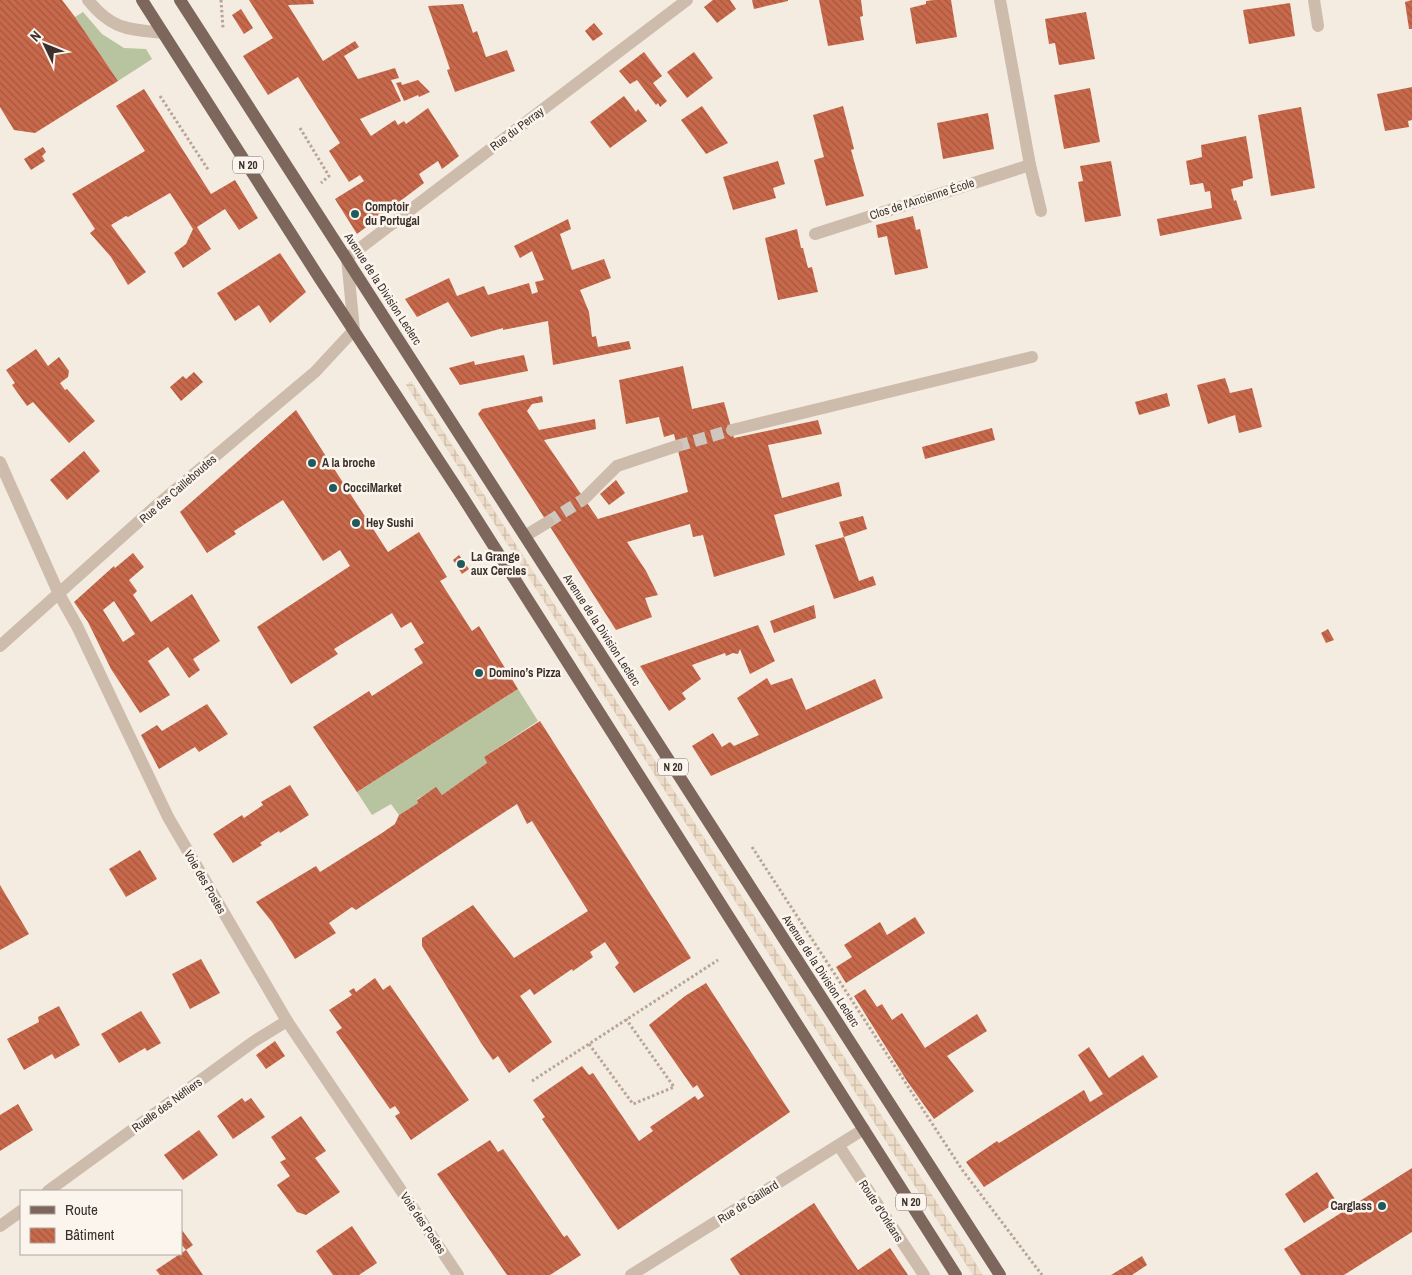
<svg xmlns="http://www.w3.org/2000/svg" width="1412" height="1275" font-family="'Archivo Narrow',sans-serif">
<defs>
<pattern id="plaza-grid" width="8" height="8" patternUnits="userSpaceOnUse" patternTransform="scale(1.25)"><rect width="8" height="8" fill="#ecdcc8"/><path d="M0 4h8M4 0v8" fill="none" stroke="#cbbdac"/></pattern>
<pattern id="building-back-hatch" width="6" height="6" patternUnits="userSpaceOnUse" patternTransform="scale(1.25)"><rect width="6" height="6" fill="#c8694b"/><path d="M-1 5l2 2M0 0l6 6M5-1l2 2" fill="none" stroke="#a4573f"/></pattern>
</defs>
<rect width="100%" height="100%" fill="#f4ebe1"/>
<!-- grass -->
<g fill="#b8c4a0">
<path d="M83,12l19,22 22,14 22,1 6,10 -34,22 -43,-64z"/>
<path d="M518,689l20,32 -54,36 3,6 -45,32 -6,-7 -19,11 1,4 -19,12 -8,-11 -19,11 -15,-23z"/>
</g>
<!-- plaza -->
<path fill="url(#plaza-grid)" d="M411,381l349,544 223,350h-10l-81,-124 -139,-222 -347,-544z"/>
<!-- building -->
<g fill="url(#building-back-hatch)" fill-rule="evenodd">
<path d="M0,0h62l13,17 43,64 -83,52 -21,-3 -14,-23z"/>
<path d="M249,0h64l1,4 -26,1 35,56 32,-20 4,6 -15,9 14,23 37,-11 4,10 -8,2 10,21 -41,18 11,17 24,-16 3,5 6,-4 2,3 22,-16 31,48 -17,13 -4,-8 -19,13 5,9 -67,51 -22,-35 29,-18 -4,-6 -11,7 -20,-31 11,-8 -42,-66 -30,18 -25,-39 30,-18z"/>
<path d="M713,0h17l6,9 -19,14 -13,-16z"/>
<path d="M752,0h36v1l-34,8z"/>
<path d="M819,0h42l2,16 -3,1 4,23 -36,6z"/>
<path d="M934,0h17l6,37 -41,7 -6,-36 16,-4v-3z"/>
<path d="M1412,0v29h-3l-4,-27z"/>
<path d="M1290,3l5,33 -46,8 -6,-34z"/>
<path d="M463,4l10,29 4,-2 9,26 21,-7 8,21 -60,21 -8,-22 3,-1 -22,-63z"/>
<path d="M241,9l12,19 -9,6 -12,-19z"/>
<path d="M1086,12l9,47 -36,6 -4,-22 -6,1 -4,-25z"/>
<path d="M594,23l9,11 -10,7 -8,-10z"/>
<path d="M644,52l18,24 -9,7 14,18 -7,6 -2,-4 -2,2 -19,-25 -7,4 -11,-13z"/>
<path d="M694,52l19,26 -26,20 -20,-26z"/>
<path d="M418,80l12,12 -11,5 -1,-2 -14,6 -8,-18 5,-1 1,3z"/>
<path d="M1412,87v33l-4,1 1,6 -24,4 -8,-37z"/>
<path d="M1090,88l10,54 -36,7 -10,-54z"/>
<path d="M144,89l67,105 24,-14 23,38 -19,12 -14,-21 -28,18 14,22 -28,19 -9,-15 12,-9 7,-15 -23,-36 -42,24 -2,-1 -15,9 35,47 -18,13 -17,-28 -21,-24 5,-4 -23,-35 73,-43 -29,-45z"/>
<path d="M624,96l12,16 2,-3 9,12 -37,27 -20,-26z"/>
<path d="M702,106l26,37 -22,11 -25,-34z"/>
<path d="M843,106l11,43 -3,1 13,46 -38,10 -12,-46 10,-3 -11,-42z"/>
<path d="M1301,107l14,81 -44,8 -13,-81z"/>
<path d="M988,113l6,36 -51,10 -6,-36z"/>
<path d="M1246,136l7,42 -10,3v5l-12,3 3,12 2,-1 6,19 -82,17 -3,-17 55,-11 -2,-17 -5,1 -2,-9 -13,2 -4,-24 16,-4 -1,-12z"/>
<path d="M43,147l3,5 -4,4 3,5 -14,9 -7,-11z"/>
<path d="M778,161l7,23 -12,4 3,10 -43,12 -10,-33z"/>
<path d="M1111,161l10,55 -36,6 -7,-40 5,-1 -3,-15z"/>
<path d="M913,216l3,14 4,-1 8,39 -33,7 -8,-39 -9,2 -2,-13z"/>
<path d="M568,219l3,10 -11,5 12,36 32,-11 7,19 -31,12 9,22 3,25 4,-1 2,11 31,-6 2,8 -78,16 -5,-44 -45,9v-2l-32,9 -23,-35 -31,15 -12,-18 44,-21 8,18 27,-10 4,9 41,-12 3,11 6,-2 -3,-10 9,-2 -12,-29 -12,7 -6,-12z"/>
<path d="M797,229l4,19h2l5,20 4,-1 6,25 -40,8 -13,-62z"/>
<path d="M280,253l26,39 -36,31 -11,-18 -24,16 -18,-28z"/>
<path d="M36,349l12,17 11,-9 10,14 -1,6 -8,6 5,7 2,-1 28,32 -26,22 -36,-41 -6,4 -15,-21 3,-2 -9,-13z"/>
<path d="M524,355l4,16 -68,14 -11,-17 25,-7 1,4z"/>
<path d="M683,366l9,43 32,-7 10,36 84,-18 4,14 -54,11 14,53 57,-16 3,14 -68,19 11,40 -71,22 -11,-42 -10,2 -3,-13 -63,18 19,29 12,24 -13,3 7,19 -36,13 -138,-216 4,-5 60,-13 1,6 -11,2 -5,7 12,19 56,-11 1,10 -52,11 54,79 90,-27 -14,-58 -10,3 -5,-20 -33,7 -7,-44z"/>
<path d="M194,372l9,10 -22,19 -11,-14 13,-11 3,3z"/>
<path d="M1225,378l5,15 22,-5 10,39 -23,6 -4,-18 -27,9 -11,-39z"/>
<path d="M1167,393l3,13 -31,9 -4,-13z"/>
<path d="M296,410l92,142 31,-20 28,45 -7,4 32,50 7,-5 39,63 -161,103 -44,-65 56,-36 3,5 51,-33 -9,-14 10,-6 -13,-21 -10,6 -9,-15 -58,36 4,5 -47,30 -34,-57 93,-61 -10,-16 -17,11 -40,-61 -49,31 2,3 -29,19 -27,-41z"/>
<path d="M992,428l3,12 -70,19 -3,-12z"/>
<path d="M84,451l16,20 -33,29 -17,-20z"/>
<path d="M616,480l9,13 -16,12 -9,-11z"/>
<path d="M863,516l4,13 -23,8 -5,-15z"/>
<path d="M844,537l15,44 14,-5 3,9 -42,14 -19,-54z"/>
<path d="M133,553l11,14 -15,13 8,11 -4,4 18,27 41,-28 28,47 -27,18 7,11 -11,8 -21,-31 -20,14 22,34 -30,18 -29,-44 -23,-47 -14,-20 40,-36 1,2zM114,601l21,33 -12,8 -20,-32z"/>
<path d="M459,555l10,14 -7,5 -9,-14z"/>
<path d="M814,605l2,13 -42,15 -4,-12z"/>
<path d="M758,625l17,36 -25,13 -10,-25 -2,5 -5,-1 -7,3 -1,-3 -33,12 9,14 -19,14 4,6 -17,12 -29,-45z"/>
<path d="M1328,629l6,11 -8,3 -5,-10z"/>
<path d="M767,678l4,7 21,-7 14,32 69,-31 8,19 -172,78 -19,-30 21,-13 9,14 8,-5 4,4 25,-11 -22,-37z"/>
<path d="M207,704l21,30 -29,18 -4,-5 -36,22 -18,-34 16,-10 5,6z"/>
<path d="M540,721l151,237 -57,35 -19,-26 4,-4 -14,-21 -15,10 3,5 -20,14 -1,-2 -38,26 -4,-6 -10,7 32,46 -43,31 -11,-17 -5,4 -12,-17 -59,-97v-8l51,-33 41,53 74,-47 -56,-90 -5,3 -10,-20 -161,106 -4,-3 -23,16 7,10 -41,26 -23,-37 -16,-20 60,-36 4,6 62,-39 13,-9 4,-9 19,-12 -1,-3 19,-13 6,8 45,-32 -3,-6z"/>
<path d="M290,785l19,30 -29,18 -1,-2 -19,12 2,2 -29,18 -20,-29 29,-19 2,3 19,-13 -2,-3z"/>
<path d="M140,850l17,29 -31,18 -17,-28z"/>
<path d="M0,885l29,49 -29,16z"/>
<path d="M915,917l10,16 -79,50 -10,-16 16,-10 -8,-12 36,-23 7,13z"/>
<path d="M201,959l19,34 -30,16 -18,-35z"/>
<path d="M375,978l8,12 7,-5 79,115 -58,40 -16,-24 5,-3 -5,-7 -5,3 -54,-77 6,-4 -13,-18 23,-15 -3,-4 5,-3 2,4z"/>
<path d="M706,983l84,129 -172,118 -76,-111 3,-2 -12,-17 49,-34 7,9 4,-2 46,68 14,-10 -3,-4 45,-31 3,4 6,-4 -7,-11 -4,3 -44,-63 36,-29z"/>
<path d="M865,989l12,18 5,-3 10,16 10,-7 23,35 52,-34 10,17 -40,25 27,35 -40,28 -27,-38 -53,-85z"/>
<path d="M59,1006l21,39 -25,14 -3,-5 -28,16 -17,-31 32,-17 -1,-5z"/>
<path d="M141,1011l20,32 -14,8 -2,-3 -26,15 -18,-29z"/>
<path d="M275,1041l10,15 -19,13 -10,-14z"/>
<path d="M1089,1047l20,31 34,-23 15,22 -174,110 -18,-25 31,-21 2,2 85,-53 6,12 13,-8 -25,-39z"/>
<path d="M242,1098l3,4 6,-4 14,19 -32,22 -16,-23z"/>
<path d="M18,1104l15,26 -33,21v-36z"/>
<path d="M301,1116l25,35 -11,7 25,34 -34,23 -9,-3 -20,-27 13,-9 -10,-14 6,-3 -15,-22z"/>
<path d="M199,1130l19,25 -35,25 -19,-25z"/>
<path d="M490,1140l8,12 5,-3 61,88 3,-2 14,20 -31,20h-43l-70,-101z"/>
<path d="M1412,1168v64l-68,43h-43l-17,-26z"/>
<path d="M1317,1172l20,30 -33,21 -19,-29z"/>
<path d="M814,1203l44,67 32,-22 18,27h-168l-10,-16z"/>
<path d="M352,1226l25,37 -18,12h-26l-17,-24z"/>
<path d="M181,1229l12,16 -7,5 -5,-6z"/>
<path d="M186,1250l17,25h-43l-4,-5z"/>
<path d="M1142,1256l5,9 -15,10h-21z"/>
</g>
<g fill="none" stroke-linecap="round" stroke-linejoin="round">
<!-- minor-tunnel -->
<g stroke="#cfc6bd" stroke-width="12" stroke-dasharray="12 6" stroke-linecap="butt">
<path d="M677,446l55,-16"/>
<path d="M548,522l36,-23"/>
</g>
<!-- path -->
<g stroke="#b9a596" stroke-width="3" stroke-dasharray="2.5 2.5" stroke-linecap="butt">
<path d="M221,0l2,28"/>
<path d="M160,96l49,75"/>
<path d="M300,128l29,48 -8,7"/>
<path d="M752,847l211,324 79,104"/>
<path d="M589,1044l44,60 41,-17 -48,-68"/>
<path d="M532,1081l186,-121"/>
</g>
<!-- minor -->
<g stroke="#cdbbac" stroke-width="12">
<path d="M88,0c24,30 40,29 75,33"/>
<path d="M1314,0l4,26"/>
<path d="M1030,165l11,46"/>
<path d="M815,234l215,-69 -30,-165"/>
<path d="M732,430l300,-73"/>
<path d="M0,462l59,132 18,32 91,191 119,204 171,254"/>
<path d="M584,499l33,-33 60,-20"/>
<path d="M525,536l23,-14"/>
<path d="M0,646l156,-140 159,-134 39,-42 -7,-72 340,-258"/>
<path d="M839,1146l85,129"/>
<path d="M48,1191l205,-149 34,-21"/>
<path d="M0,1226l21,-15"/>
<path d="M631,1275l233,-146"/>
</g>
<!-- major -->
<g stroke="#7d675c" stroke-width="12">
<path d="M142,0l178,279 142,217 494,779"/>
<path d="M180,0l820,1275"/>
</g>
</g>
<!-- markers -->
<g fill="#1f5a5e" stroke="#fbf5ee" stroke-width="2">
<circle cx="355" cy="214" r="5"/>
<circle cx="312" cy="463" r="5"/>
<circle cx="333" cy="488" r="5"/>
<circle cx="356" cy="523" r="5"/>
<circle cx="461" cy="564" r="5"/>
<circle cx="479" cy="673" r="5"/>
<circle cx="1382" cy="1206" r="5"/>
</g>
<g text-anchor="middle" dominant-baseline="central" stroke-width="5" stroke-linejoin="round" paint-order="stroke">
<!-- shield labels -->
<g fill="#fbf5ee" stroke="#756b66" stroke-width="1">
<rect x="233" y="156.5" width="30" height="17" rx="4"/>
<rect x="658" y="758.5" width="30" height="17" rx="4"/>
<rect x="896" y="1193.5" width="30" height="17" rx="4"/>
</g>
<g font-size="11" font-weight="bold" fill="#3b302b">
<text x="248" y="165">N 20</text>
<text x="673" y="767">N 20</text>
<text x="911" y="1202">N 20</text>
</g>
<!-- street labels -->
<g font-size="12" fill="#3b302b" stroke="#fbf5ee">
<text transform="translate(517 129) rotate(-37)">Rue du Perray</text>
<text transform="translate(922 199) rotate(-18)">Clos de l'Ancienne École</text>
<text transform="translate(383 289) rotate(57)">Avenue de la Division Leclerc</text>
<text transform="translate(178 489) rotate(-41)">Rue des Cailleboudes</text>
<text transform="translate(602 630) rotate(57)">Avenue de la Division Leclerc</text>
<text transform="translate(205 882) rotate(60)">Voie des Postes</text>
<text transform="translate(821 971) rotate(57)">Avenue de la Division Leclerc</text>
<text transform="translate(167 1105) rotate(-36)">Ruelle des Néfliers</text>
<text transform="translate(748 1202) rotate(-32)">Rue de Gaillard</text>
<text transform="translate(881 1211) rotate(57)">Route d'Orléans</text>
<text transform="translate(423 1223) rotate(56)">Voie des Postes</text>
</g>
<!-- poi labels -->
<g font-size="12" font-weight="bold" fill="#3b302b" stroke="#fbf5ee" text-anchor="start">
<text x="365" y="207">Comptoir<tspan x="365" dy="14">du Portugal</tspan></text>
<text x="322" y="463">A la broche</text>
<text x="343" y="488">CocciMarket</text>
<text x="366" y="523">Hey Sushi</text>
<text x="471" y="557">La Grange<tspan x="471" dy="14">aux Cercles</tspan></text>
<text x="489" y="673">Domino’s Pizza</text>
<text x="1372" y="1206" text-anchor="end">Carglass</text>
</g>
</g>
<!-- legend -->
<rect x="20" y="1190" width="162" height="65" fill="#fbf5ee" stroke="#aea6a0"/>
<rect x="30" y="1206" width="25" height="8" fill="#7d675c" stroke="#aea6a0"/>
<text x="65" y="1215" font-size="15" fill="#3b302b">Route</text>
<rect x="30" y="1228" width="25" height="15" fill="url(#building-back-hatch)" stroke="#aea6a0"/>
<text x="65" y="1240" font-size="15" fill="#3b302b">Bâtiment</text>
<!-- north arrow -->
<g transform="translate(45 45) rotate(313)" stroke="#fbf5ee" stroke-width="4" paint-order="stroke">
<path d="M0-4L9 19L0 12L-9 19Z" fill="#3b302b"/>
<text y="-8" font-size="14" font-weight="bold" text-anchor="middle" fill="#3b302b">N</text>
</g>
</svg>
